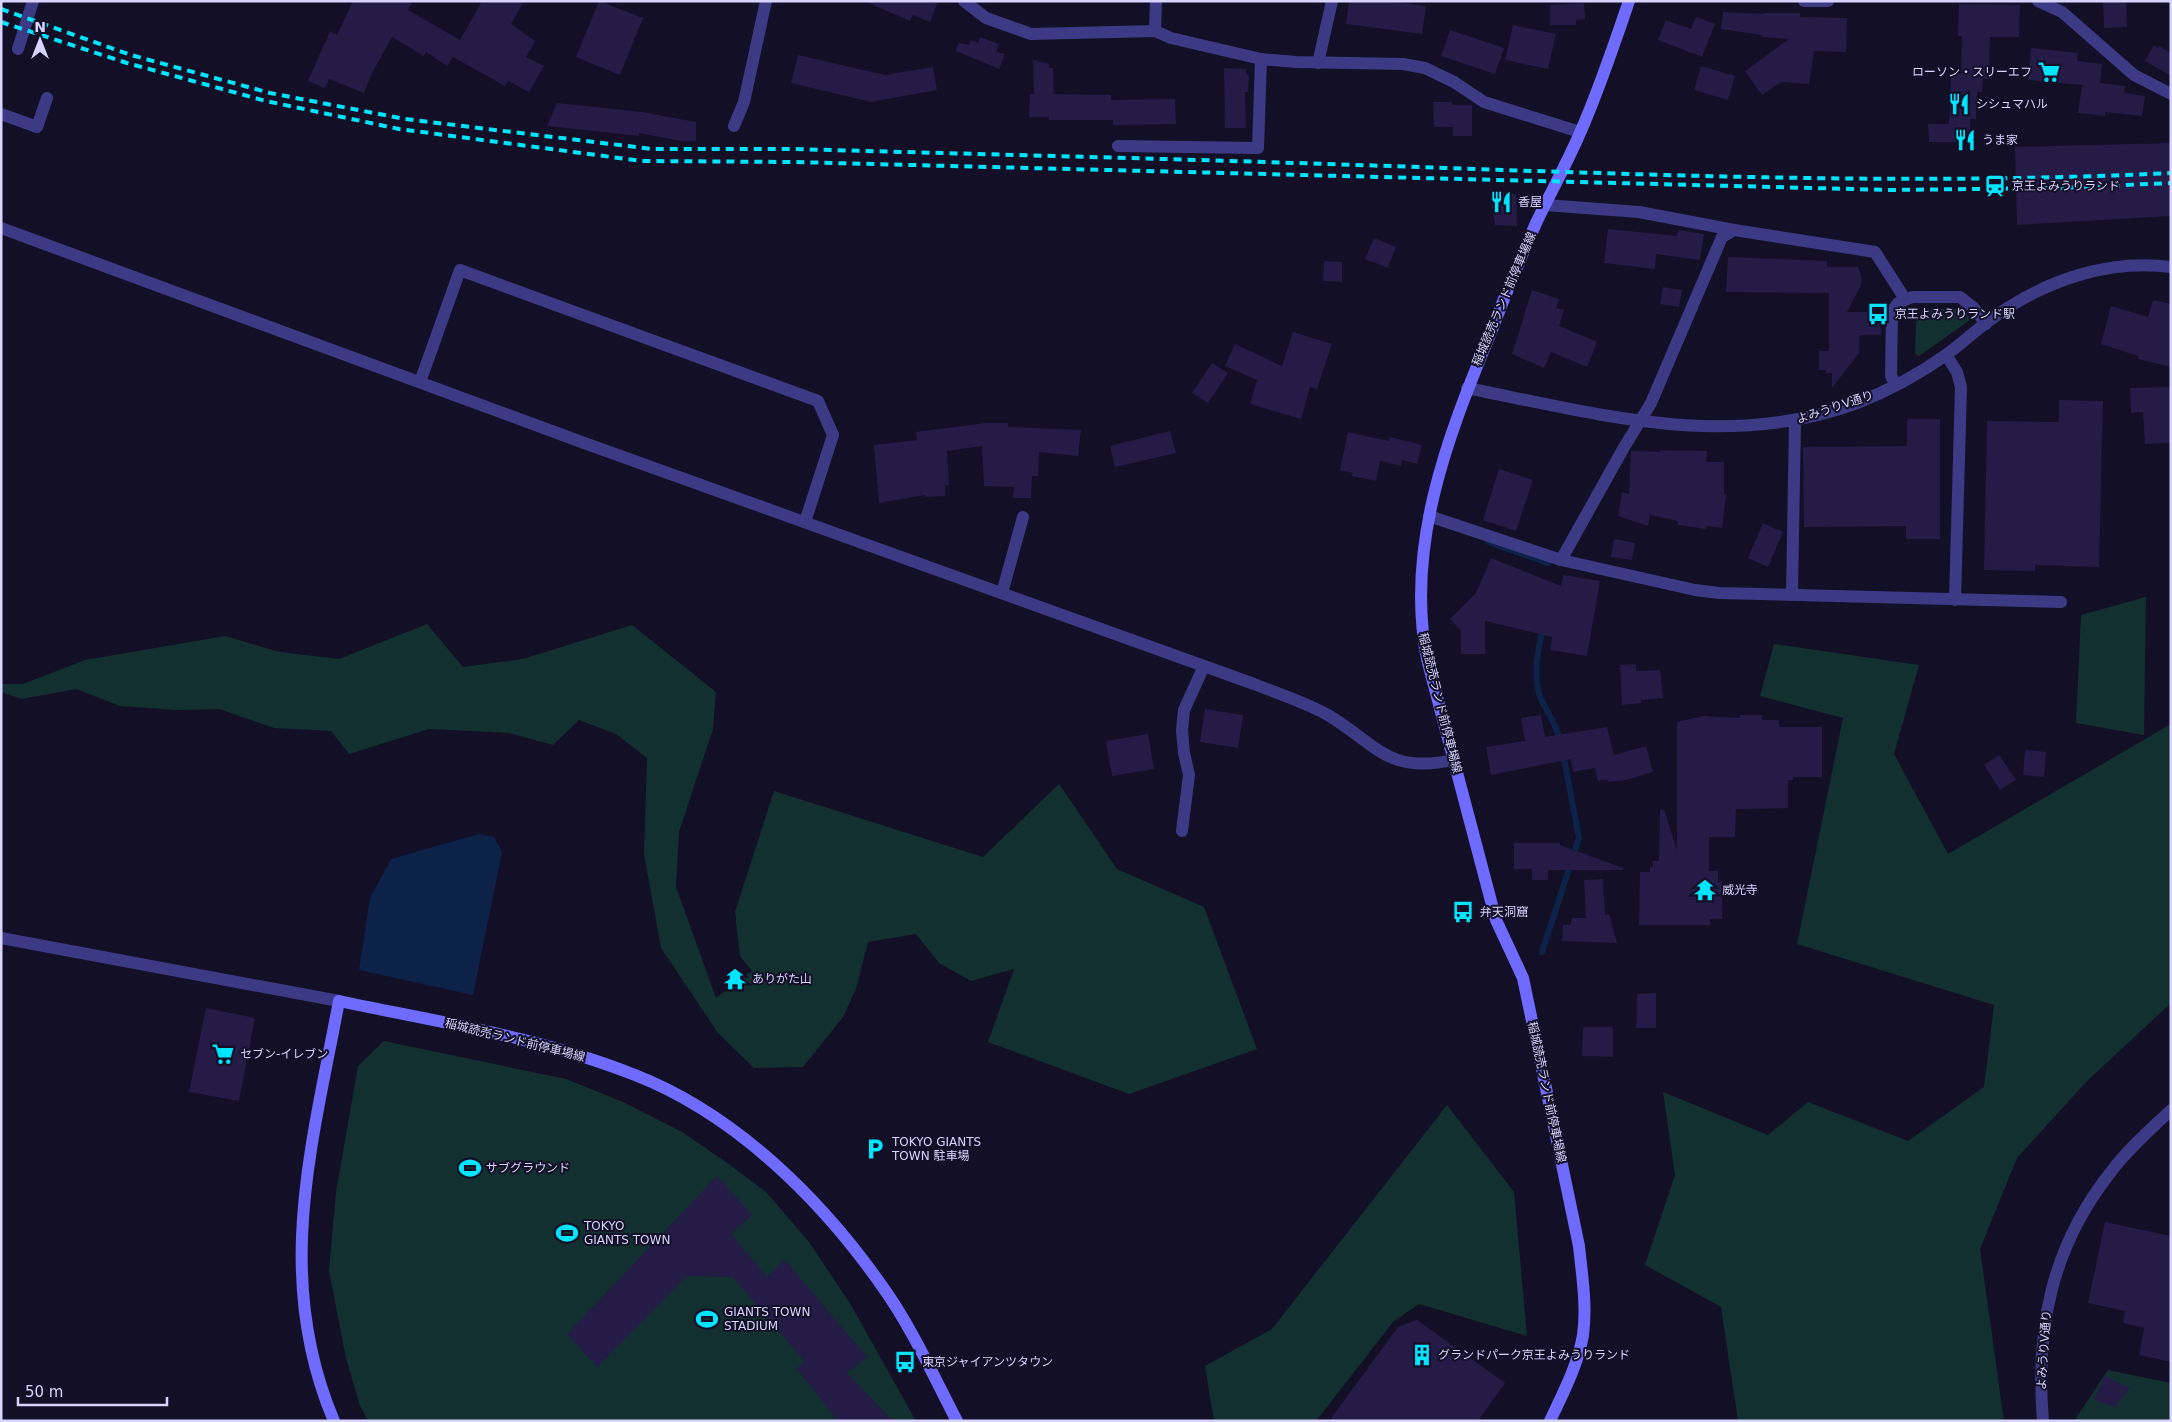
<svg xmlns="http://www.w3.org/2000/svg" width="2172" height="1422" font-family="'DejaVu Sans','Noto Sans JP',sans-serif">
<rect width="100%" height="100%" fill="#130f26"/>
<!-- green -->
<g fill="#12302f">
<path d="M1930,309h30l6,3 4,8 -51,36 -4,-2 1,-32z"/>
<path d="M2146,597l-2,138 -68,-12 5,-108z"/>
<path d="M427,624l36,43 60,-8 109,-34 84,67 -3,37 -34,103 -3,55 40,111 36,-27 -12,-15 -5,-44 39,-121 209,66 76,-73 58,85 87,38 53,142 -128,45 -141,-52 26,-73 -43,12 -32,-18 -23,-29 -48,8 -12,47 -13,28 -40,50 -49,1 -36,-35 -57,-85 -17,-94 3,-96 -31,-24 -37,-14 -26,25 -44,-12 -80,-4 -80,25 -18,-23 -57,-3 -55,-19 -43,1 -56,-4 -44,-17 -54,10 -21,-7v-8h22l62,-24 140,-24 55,16 59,7z"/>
<path d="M1774,644l145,21 -25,89 54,100 223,-130v279l-84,78 -70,77 -37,91 24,172h-266l-17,-114 -76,-42 30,-90 -12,-83 105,43 40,-33 100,39 76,-54 10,-82 -197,-61 46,-226 -83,-22z"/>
<path d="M384,1041l182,38 57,23 59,30 44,30 40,30 43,50 42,63 65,116h-548l-8,-15 -14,-48 -17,-87 7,-79 22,-126z"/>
<path d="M1447,1105l67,87 13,144 -108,-32 -26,18 -77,99h-102l-9,-55 67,-37z"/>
<path d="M2108,1370l63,13v38h-97z"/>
</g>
<!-- water -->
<path fill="#0c2248" d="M479,834l15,3 8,15 -29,143 -114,-25 11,-72 21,-39z"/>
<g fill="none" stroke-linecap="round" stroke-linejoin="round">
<!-- stream -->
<g stroke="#0c2248" stroke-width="6">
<path d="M1488,542l60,21"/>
<path d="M1543,627c-5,22 -11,50 -2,72 7,15 16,26 19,42"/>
<path d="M1542,952l37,-114 -16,-85"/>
</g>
</g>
<!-- building -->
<g fill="#241b47">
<path d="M353,1h60l-5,9 52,30 22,-39h42l-13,23 24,17 -9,16 18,9 -15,26 -21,-11 -3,5 -52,-29 -6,9 -21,-14 -2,4 -32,-19 -21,38 -7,18 -35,-14 -4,9 -17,-7 22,-50 7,4z"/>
<path d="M599,1l44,17 -23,57 -44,-18z"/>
<path d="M864,1h74l-8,21 -17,-7 -3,6z"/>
<path d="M1349,1h37l40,5 -4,28 -76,-10z"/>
<path d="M2103,1h23l1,26 -23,1z"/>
<path d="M1584,3l1,16 -9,1v5h-26v-20z"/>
<path d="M1959,4l61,1 -1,32h-29l-1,42h-6l-1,13h-5l-1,27h-6l1,23h-42l-1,-18h21l2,-50h10l1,-38h-4z"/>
<path d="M1723,12l41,2v-1h36v4l47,1 -1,34 -32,-1 -5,33 -28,-2 -19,13 -17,-24 44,-32 -27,-2v-2l-41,-6z"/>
<path d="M1696,17l19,7 -13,33 -44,-17 8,-20 25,9z"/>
<path d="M1513,25l43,9 -8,35 -43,-9z"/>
<path d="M1450,30l54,18 -9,26 -54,-18z"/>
<path d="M980,37l19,7 -3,8 9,2 -6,15 -43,-18 3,-8 10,2 2,-5 7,3z"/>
<path d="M2154,45l4,3 1,-2 12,7v23l-26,-15z"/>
<path d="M2031,48l47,5 -1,8 25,3 -2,19 25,3 -1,7 21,3 -3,20 -37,-4v4l-27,-3 4,-28 -54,-5z"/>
<path d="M798,55l87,20 48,-8 4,23 -66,12 -80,-19z"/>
<path d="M1033,60l16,4v4h4l1,26 57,1v5l64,-1 1,25 -63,1v-5h-64v-3h-20l1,-23h4z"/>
<path d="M1701,66l34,10 -7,24 -34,-10z"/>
<path d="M1224,68l22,1v4l3,3 -1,16h-3l1,36h-21z"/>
<path d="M1433,102h19v3h20v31h-19v-9h-19z"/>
<path d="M557,103l85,9 54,10v19h-15l-42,-8v3l-92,-10z"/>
<path d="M2171,143v73l-154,9 -2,-78z"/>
<path d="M1490,192l26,2 1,32 -22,-1z"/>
<path d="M1608,229l69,7 1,-6 26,4 -4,26 -44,-6 -1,15 -51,-6z"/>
<path d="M1374,238l22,9 -8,21 -23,-9z"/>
<path d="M1728,257l99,4v6h31l4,12 -2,8 -13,25h33l1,23h-21l-1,18 -27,35v-15h-6v-3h-7v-19h10v-58l-103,-1z"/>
<path d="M1324,261l18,1v20l-19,-1z"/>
<path d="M1663,287l19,3 -3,17 -19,-3z"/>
<path d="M1532,290l27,9 -3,9 8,2 -5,16 38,16 -10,25 -36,-15 -7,16 -32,-14z"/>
<path d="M2153,300l18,4v63l-33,-8v-3l-37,-12 10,-38 37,11z"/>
<path d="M1293,332l39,12 -15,45 -7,-2 -9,32 -51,-15 7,-24 -32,-14 10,-22 47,22z"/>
<path d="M1212,363l16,10 -20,30 -16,-10z"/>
<path d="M2171,387v56l-26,1 -2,-32 -12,1 -1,-25z"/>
<path d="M2059,400l44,1 -4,166 -64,-2v6l-51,-1 3,-149 72,1z"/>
<path d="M1907,419h33v120h-34v-13l-102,1 -1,-80 104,-1z"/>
<path d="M986,423h22v4l73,3 -3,26 -39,-4 -1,24h-6l-1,22h-18l1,-11 -30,-1 -2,-40 -35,5 2,34 -4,1v10l-20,1v-2l-46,8 -5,-58 43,-5 -1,-8z"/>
<path d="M1170,431l6,22 -61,14 -5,-21z"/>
<path d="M1348,432l41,9 1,-4 32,8 -5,19 -15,-4 -1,6 -21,-5 -4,20 -24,-5 1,-3 -13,-3z"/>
<path d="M1660,450l47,1 -1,11h18v33h2l-4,33 -15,-2 -1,3 -28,-4v-4l-28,-6 -2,11 -30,-10 4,-24 7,2 2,-43 29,1z"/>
<path d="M1499,469l34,11 -17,51 -33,-11z"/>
<path d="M1763,523l20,9 -15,35 -20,-9z"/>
<path d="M1614,539l21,4 -3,17 -21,-3z"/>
<path d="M1491,558l70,28 2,-11 37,6 -13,75 -37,-6 2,-13 -67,-16v33h-24v-23l-11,-12 26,-26z"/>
<path d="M1636,664v7l24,-1 3,28 -22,2v3l-19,2 -2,-40z"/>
<path d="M1205,709l38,6 -5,33 -38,-6z"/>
<path d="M1541,715l4,22 62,-10 7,28 32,-9 7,26 -27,8 -18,2 -1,-3 -9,2 -3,-13 -22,4 -2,-13 -80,16 -5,-28 39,-6 -4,-23z"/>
<path d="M1739,715h23v5h17v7h43v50h-29v3h-5v28l-52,1 -1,28h-26v34h9v11l4,-1v38h-12v6h-71l1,-53h10v-5h3l-1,-6h7l1,-51 4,-1 13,41v-128l26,-6 37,2z"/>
<path d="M1148,734l6,35 -42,7 -6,-35z"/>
<path d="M2025,750l21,2 -2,25 -21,-2z"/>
<path d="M1999,755l17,25 -16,10 -16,-25z"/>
<path d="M1514,843h46v2l63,23v2h-75v10h-16v-11h-18z"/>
<path d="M1603,879l2,36 4,-1 8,29 -55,-2 1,-16h7l2,-7h14l-2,-38z"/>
<path d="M1656,993v35h-20l1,-34z"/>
<path d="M206,1008l49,10 -16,83 -50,-9z"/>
<path d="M1583,1027h30v30l-31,-1z"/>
<path d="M717,1176l35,39 -21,19 36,43 18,-17 82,97 -20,16 46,48h-55l-41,-52 7,-8 -71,-84 -46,-1 -90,91 -30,-33z"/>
<path d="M2105,1222l66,14v126l-32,-7 5,-27 -21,-5 2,-12 -37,-8z"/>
<path d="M1417,1320l88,63 -27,38h-149l69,-94z"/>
<path d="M2105,1376l25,12 -15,19 -21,-7z"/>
</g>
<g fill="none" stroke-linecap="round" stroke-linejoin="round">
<!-- minor -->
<g stroke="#3d3a85" stroke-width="12">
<path d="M964,1l22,17 45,16 124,-3 16,7 90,21 35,3 107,2 22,4 29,14 30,20 96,30"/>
<path d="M1804,1h24"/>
<path d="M2038,1l24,11 72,63 37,19"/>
<path d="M1155,31l1,-30"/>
<path d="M18,49l15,-48"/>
<path d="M1318,63l14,-62"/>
<path d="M1,114l36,13 10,-29"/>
<path d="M734,126l10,-24 22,-101"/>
<path d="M1118,146l140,2 3,-89"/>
<path d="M1545,205l94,7 95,18 141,22 30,47"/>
<path d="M1946,355l11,17 4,15 -6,213"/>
<path d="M420,382l40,-112 358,131 15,34 -28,87"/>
<path d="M1896,385l-5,-9 1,-65 6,-8 14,-6h48l14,11 12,16"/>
<path d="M1429,516l132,44 134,30 24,3 342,9"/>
<path d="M1561,560l62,-111 28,-46 71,-166 12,-7"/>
<path d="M1002,593l21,-76"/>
<path d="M1792,594l3,-173"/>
<path d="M1182,831l7,-56 -5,-22 -2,-23 2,-20 20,-44"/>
</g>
<!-- tertiary -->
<g stroke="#3d3a85" stroke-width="12">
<path d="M2043,2v-1"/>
<path d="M1,228l586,216 667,240c25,10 51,18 74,31 51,31 59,59 126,45"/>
<path d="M1467,388c131,26 260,63 390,15 31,-12 62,-29 89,-48 18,-13 33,-28 51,-40 50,-35 112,-56 174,-48"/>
<path d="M1,938l338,63"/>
<path d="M2043,1421c-8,-93 9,-174 67,-248 17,-23 40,-43 61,-63"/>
</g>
<!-- secondary -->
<g stroke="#6f6bff" stroke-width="12">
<path d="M334,1421c-61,-143 -22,-276 5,-420 99,21 201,36 296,74 100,39 186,124 247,211 29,40 52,91 75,135"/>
<path d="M1550,1421c13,-28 28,-56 33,-86 4,-29 -1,-60 -4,-89l-56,-268 -27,-58 -69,-261c-22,-111 20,-221 62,-322 15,-39 31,-78 48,-116 14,-29 30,-58 43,-88 19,-43 34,-88 49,-132"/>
</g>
<!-- rail -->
<g stroke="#00e5ff" stroke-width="4" stroke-dasharray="8 6" stroke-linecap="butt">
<path d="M1,9l130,46 139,38 135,26 247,30h142c216,6 433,11 650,19 242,8 484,17 727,5"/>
<path d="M1,22l126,41 139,38 133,28 243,32 152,1 1097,28 166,-2 114,-5"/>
</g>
</g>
<!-- icons -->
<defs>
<g id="supermarket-bare" transform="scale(1.725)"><path d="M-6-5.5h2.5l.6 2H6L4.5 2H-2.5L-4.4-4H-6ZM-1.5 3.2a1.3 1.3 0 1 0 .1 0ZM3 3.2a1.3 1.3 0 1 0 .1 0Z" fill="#00e5ff" stroke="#130f26" stroke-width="2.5" paint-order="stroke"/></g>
<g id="restaurant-bare" transform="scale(1.725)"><path d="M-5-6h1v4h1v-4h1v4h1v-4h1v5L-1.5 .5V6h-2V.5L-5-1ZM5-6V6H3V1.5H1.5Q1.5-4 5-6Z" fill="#00e5ff" stroke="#130f26" stroke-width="2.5" paint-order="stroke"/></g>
<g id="station-bare" transform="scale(1.725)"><path d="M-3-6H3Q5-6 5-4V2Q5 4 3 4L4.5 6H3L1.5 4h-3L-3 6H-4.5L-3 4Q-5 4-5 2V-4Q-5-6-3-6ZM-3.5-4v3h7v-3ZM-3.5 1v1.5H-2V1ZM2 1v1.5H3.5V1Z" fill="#00e5ff" stroke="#130f26" stroke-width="2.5" paint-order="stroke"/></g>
<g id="bus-bare" transform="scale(1.725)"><path d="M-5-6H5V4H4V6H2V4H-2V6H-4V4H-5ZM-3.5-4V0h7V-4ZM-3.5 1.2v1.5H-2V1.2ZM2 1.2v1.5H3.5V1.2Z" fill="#00e5ff" stroke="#130f26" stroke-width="2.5" paint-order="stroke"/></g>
<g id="temple-bare" transform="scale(1.725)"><path d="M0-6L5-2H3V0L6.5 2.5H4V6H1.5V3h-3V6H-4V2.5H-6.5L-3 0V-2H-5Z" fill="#00e5ff" stroke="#130f26" stroke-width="2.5" paint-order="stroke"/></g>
<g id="parking-bare" transform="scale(1.725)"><path d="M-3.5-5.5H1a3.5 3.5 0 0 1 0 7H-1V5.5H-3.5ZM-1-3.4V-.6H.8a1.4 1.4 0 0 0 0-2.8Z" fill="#00e5ff" stroke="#130f26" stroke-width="2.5" paint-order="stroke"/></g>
<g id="stadium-bare" transform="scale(1.725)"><path d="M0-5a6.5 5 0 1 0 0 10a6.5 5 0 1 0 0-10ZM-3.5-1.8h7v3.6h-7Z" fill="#00e5ff" stroke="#130f26" stroke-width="2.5" paint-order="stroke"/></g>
<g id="building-bare" transform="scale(1.725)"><path d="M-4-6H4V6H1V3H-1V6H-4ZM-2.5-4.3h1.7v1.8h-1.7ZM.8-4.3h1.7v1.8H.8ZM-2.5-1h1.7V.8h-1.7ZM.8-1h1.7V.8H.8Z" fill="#00e5ff" stroke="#130f26" stroke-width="2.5" paint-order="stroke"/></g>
</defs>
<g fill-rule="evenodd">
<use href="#supermarket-bare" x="2049" y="72"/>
<use href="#restaurant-bare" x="1959" y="104"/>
<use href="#restaurant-bare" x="1965" y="140"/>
<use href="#station-bare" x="1995" y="186"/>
<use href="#restaurant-bare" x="1501" y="202"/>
<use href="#bus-bare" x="1878" y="314"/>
<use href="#temple-bare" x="1705" y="890"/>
<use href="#bus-bare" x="1463" y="912"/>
<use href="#temple-bare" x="735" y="979"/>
<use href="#supermarket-bare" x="223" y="1054"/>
<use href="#parking-bare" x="875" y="1149"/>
<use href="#stadium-bare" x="470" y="1168"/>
<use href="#stadium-bare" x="567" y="1233"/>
<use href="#stadium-bare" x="707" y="1319"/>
<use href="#building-bare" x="1422" y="1355"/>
<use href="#bus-bare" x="905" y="1362"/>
</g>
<g text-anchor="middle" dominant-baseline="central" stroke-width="4" stroke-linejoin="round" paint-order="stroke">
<!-- poi labels -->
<g font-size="12" fill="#d9d4ff" stroke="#130f26" text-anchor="start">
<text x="2032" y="72" text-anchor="end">ローソン・スリーエフ</text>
<text x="1976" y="104">シシュマハル</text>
<text x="1982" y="140">うま家</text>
<text x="2012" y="186">京王よみうりランド</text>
<text x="1518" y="202">香屋</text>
<text x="1895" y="314">京王よみうりランド駅</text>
<text x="1722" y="890">威光寺</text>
<text x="1480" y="912">弁天洞窟</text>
<text x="752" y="979">ありがた山</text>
<text x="240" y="1054">セブン-イレブン</text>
<text x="892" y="1142">TOKYO GIANTS<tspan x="892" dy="14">TOWN 駐車場</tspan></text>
<text x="486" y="1168">サブグラウンド</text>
<text x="584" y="1226">TOKYO<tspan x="584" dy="14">GIANTS TOWN</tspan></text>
<text x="724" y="1312">GIANTS TOWN<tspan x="724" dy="14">STADIUM</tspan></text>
<text x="1438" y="1355">グランドパーク京王よみうりランド</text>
<text x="922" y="1362">東京ジャイアンツタウン</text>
</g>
<!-- street labels -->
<g font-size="12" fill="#d9d4ff" stroke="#130f26">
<text transform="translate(1504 299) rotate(-67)">稲城読売ランド前停車場線</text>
<text transform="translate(1835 407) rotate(-18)">よみうりV通り</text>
<text transform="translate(1440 703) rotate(76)">稲城読売ランド前停車場線</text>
<text transform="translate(515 1040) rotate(14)">稲城読売ランド前停車場線</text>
<text transform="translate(1547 1092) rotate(78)">稲城読売ランド前停車場線</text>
<text transform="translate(2044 1350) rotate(-86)">よみうりV通り</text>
</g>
</g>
<!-- border -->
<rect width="2172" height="1422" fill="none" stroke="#d9d4ff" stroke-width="5"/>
<!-- north arrow -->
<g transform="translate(40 40)" stroke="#130f26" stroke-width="4" paint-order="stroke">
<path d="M0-4L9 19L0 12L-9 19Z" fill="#d9d4ff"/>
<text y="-8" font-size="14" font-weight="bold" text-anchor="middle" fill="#d9d4ff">N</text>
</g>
<!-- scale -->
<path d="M18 1397v8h149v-8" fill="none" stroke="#d9d4ff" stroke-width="2.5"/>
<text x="25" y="1397" font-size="15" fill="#d9d4ff" stroke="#130f26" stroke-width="4" paint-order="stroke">50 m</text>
</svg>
